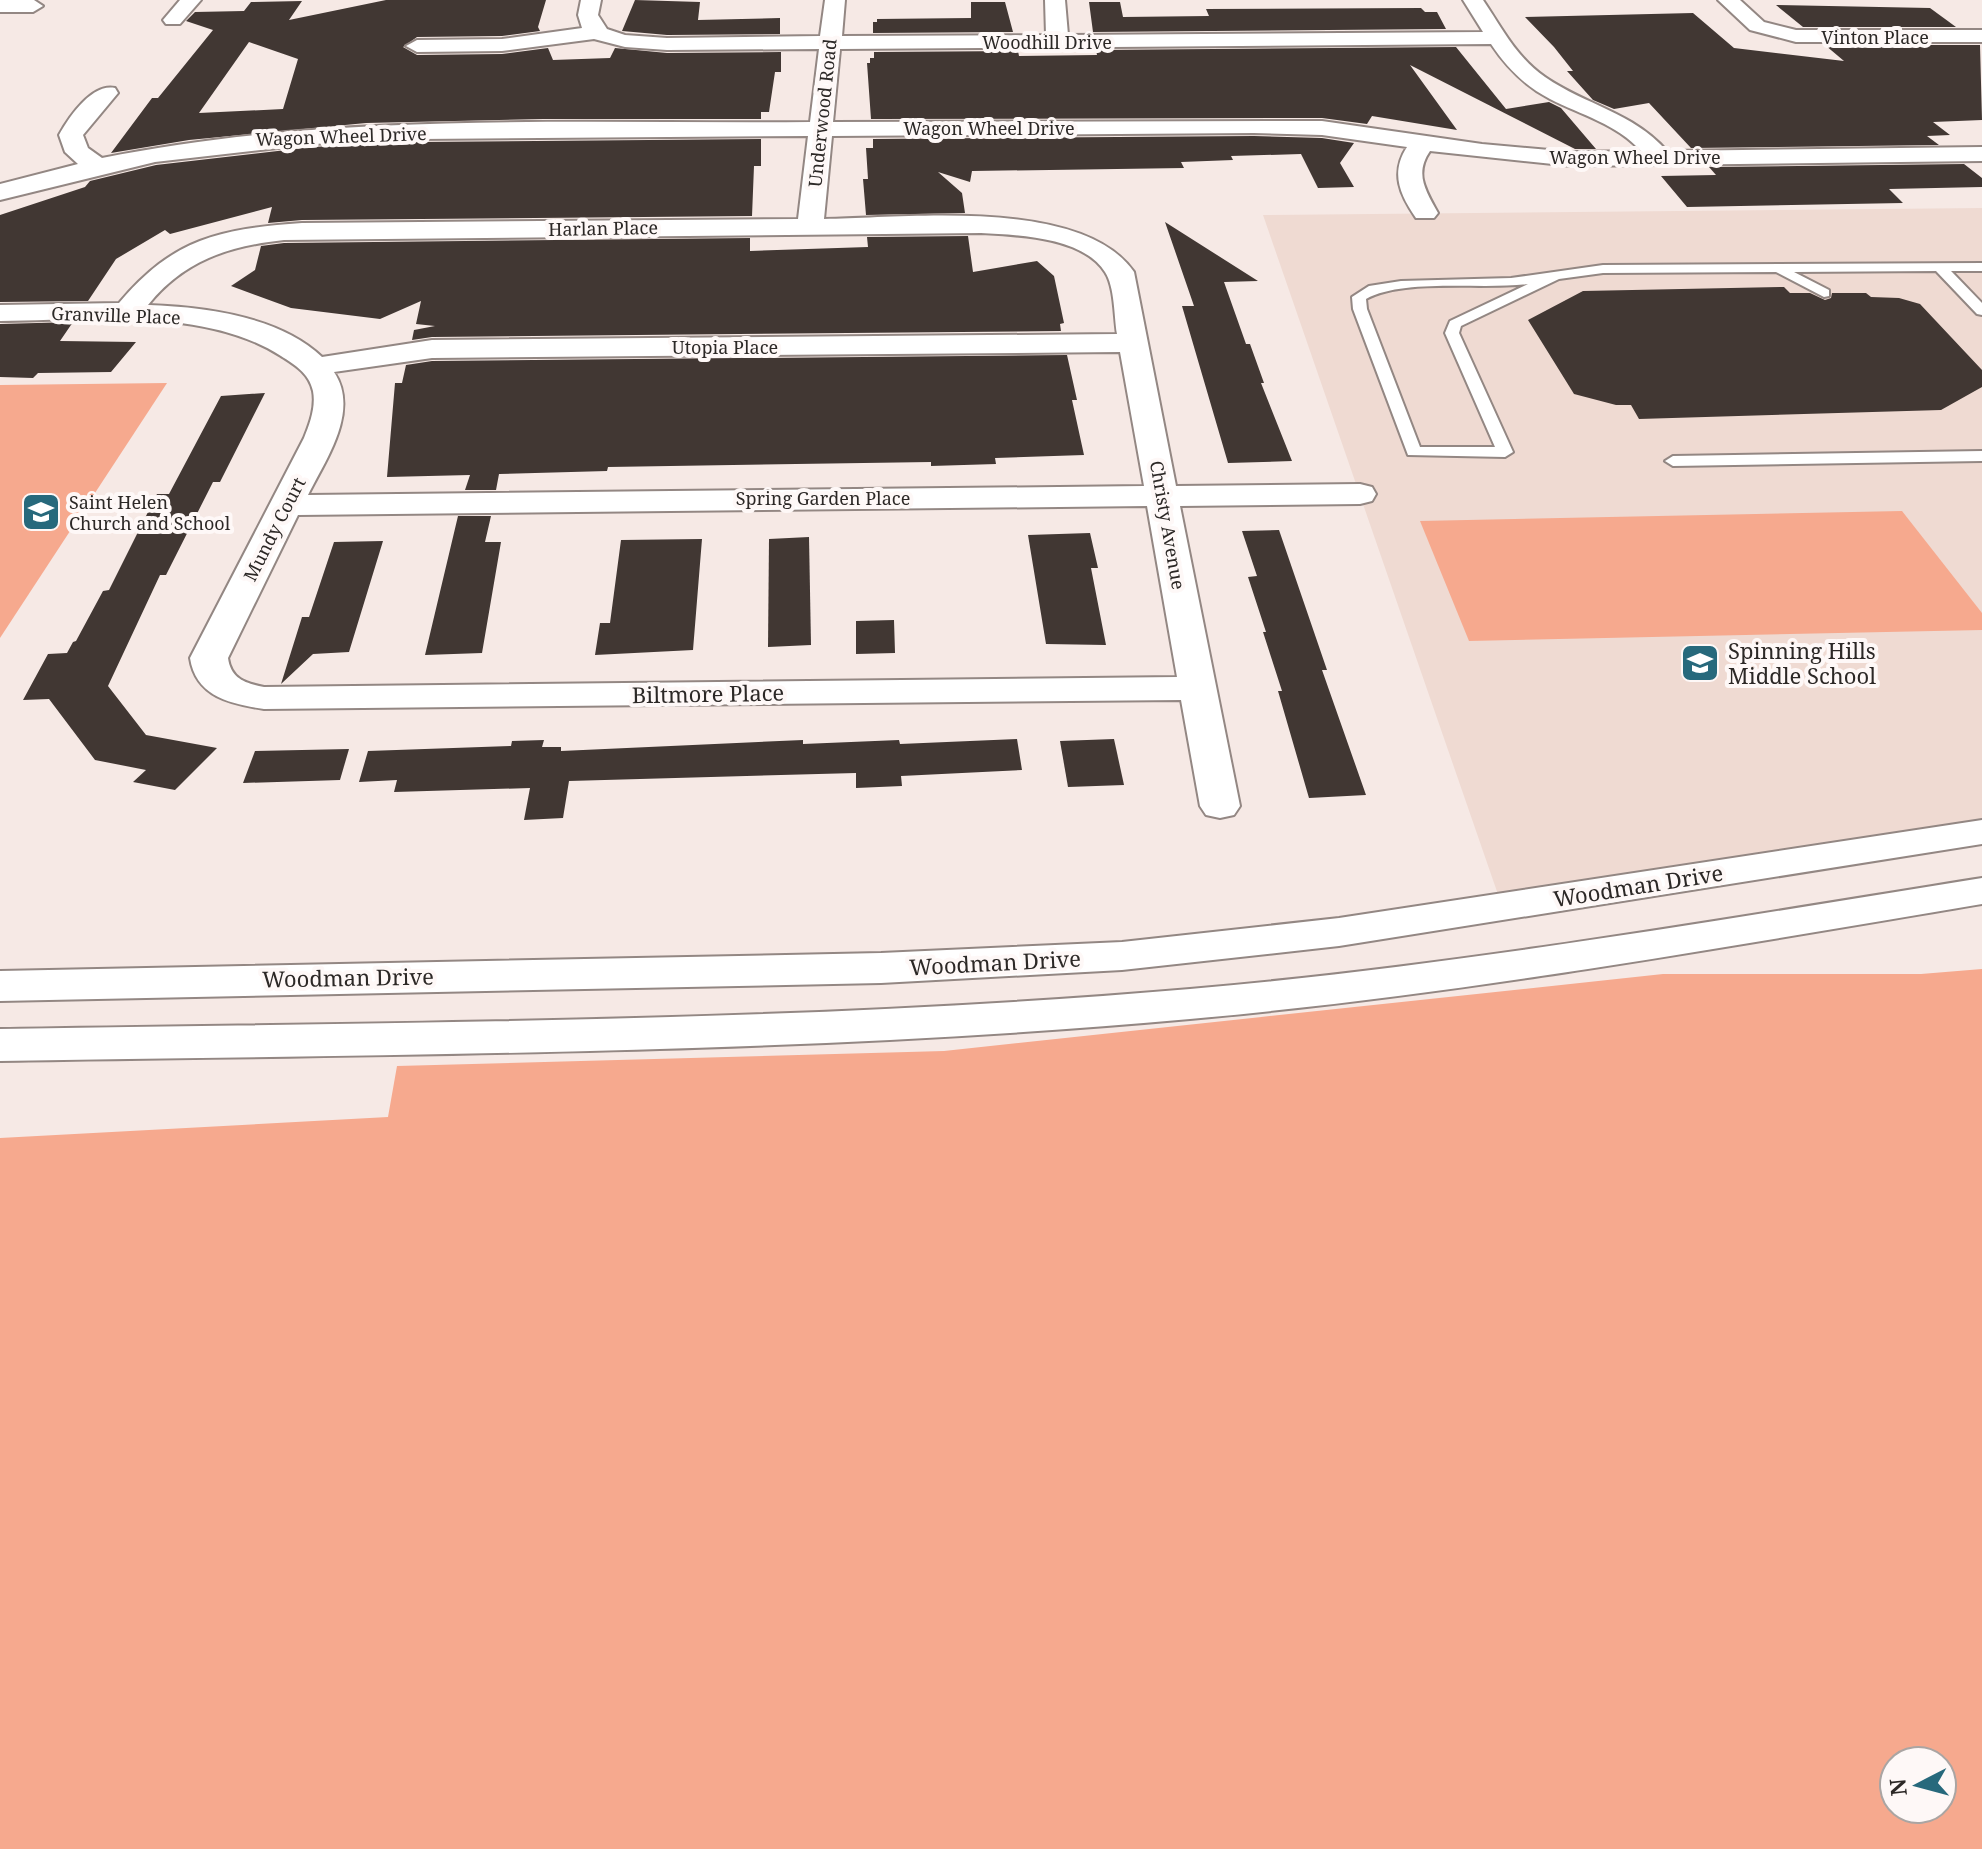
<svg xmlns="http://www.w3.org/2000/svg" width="1982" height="1849" font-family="'Noto Serif',serif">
<rect width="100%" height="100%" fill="#f6e9e5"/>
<!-- built -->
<path fill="#efdad2" d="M1982,208v624l-480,74 -239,-691z"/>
<!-- green -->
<g fill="#f6a98e" fill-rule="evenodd">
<path d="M167,383l-167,255v-253z"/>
<path d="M1902,511l80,102v17l-513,11 -49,-120z"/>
<path d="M1982,969v880h-1982v-711l388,-21 9,-51 547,-15 719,-77h258zM1894,1761h48v48h-48z"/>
</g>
<!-- building -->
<g fill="#413733" fill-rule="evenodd">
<path d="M386,0h160l-8,27 2,4 -38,5 -85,1 -14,10 14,8 85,-1 46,-6 5,12 57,-2 5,-10 52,5 114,-1v20h-6l-6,40h-8v7h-218l-177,4 -177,17 -78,13 41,-55h6l55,-68 -27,-9 9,-9 49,-1 7,-9 51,-1 -13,19zM249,42l49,17 -15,50 -84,4z"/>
<path d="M635,0l65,2 -2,18 82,-2v16l-113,1 -45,-4z"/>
<path d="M971,2h34l8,30 -140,1v-11h4v-3l94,-1z"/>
<path d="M1089,2h31l3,15 86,-1 -3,-7 215,-1 4,4h12l9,17 -353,3z"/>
<path d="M1776,5l154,3 26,19h-153z"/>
<path d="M1693,13l41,35 110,13 -19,-16h155l2,75 -49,2 17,13 -23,1 12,9 -248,3 -42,-45 -35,6 -21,-9 -26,-29h6l-19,-24 -29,-30z"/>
<path d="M1456,47l50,62 43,-7 12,6 35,41h-21l-165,-84 47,65 -85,-14 -5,8 -45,-6 -451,1 -4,-56h3v-5h4v-6l144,-1 1,5 78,-1 -1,-5z"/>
<path d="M1254,136l68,2 32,5 -14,20 14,24 -36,1 -17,-34 -70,2 2,4 -52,2 3,6 -212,3 -2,11 -32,-10 24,21 3,20 -99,2 -3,-36h5l-2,-31h7v-9z"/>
<path d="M761,139v27h-7l-2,50 -450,4 -34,3 4,-16 -102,27 -5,-4 -49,29 -28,42 -88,1v-87l85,-28 5,-6 66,-16 156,-18 107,-5z"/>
<path d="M1964,164l18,14v9l-93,2 14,14 -216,4 -26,-31 55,-1 -7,-8z"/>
<path d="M1165,222l93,59 -34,1 22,62h4l14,39h-3l31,78 -64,2 -46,-157h12z"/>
<path d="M968,236l5,36 64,-11 17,15 10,47 -4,1 1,7 -629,6 -20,3 2,-10 21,-4 -19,-2 5,-23 -41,18 -89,-11 -60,-22 24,-16 6,-24 23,-3 466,-5v13l118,-4 -1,-10z"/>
<path d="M1784,287l6,6h20l15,7 6,-2 1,-5h34l5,4 28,1 21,6 62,66v17l-41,23 -302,9 -8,-14h-15l-42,-11 -46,-74 55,-29z"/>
<path d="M73,322l-13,19 76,1 -25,30 -73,1 -5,5 -33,-1v-53z"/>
<path d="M1067,355l10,45h-5l12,55 -89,3 1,6 -65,2v-4l-323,5 -1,4 -108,3 -3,16h-31l5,-15 -83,2 8,-94h7l4,-18 26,-4z"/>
<path d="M265,393l-45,89h-7l-47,93h-6l-52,111 38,49 71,13 -42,42 -42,-8 13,-12 -51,-10 -46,-61 -26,1 25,-46 19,-1 6,-11 3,-1 27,-50 6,-1 48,-96h12l52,-98z"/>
<path d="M458,516h33l-6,26h16l-19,111 -57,2z"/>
<path d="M1279,530l48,140h-5l44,125 -57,3 -31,-107h4l-19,-59h3l-18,-55 9,-1 -15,-45z"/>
<path d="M1090,533l8,35h-7l15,77 -60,-1 -18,-109z"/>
<path d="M809,537l2,108 -43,2 1,-108z"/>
<path d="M702,539l-9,111 -98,5 5,-32h10l11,-83z"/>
<path d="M383,541l-34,111 -36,2 -32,30 21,-67h7l25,-75z"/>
<path d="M894,620l1,33 -39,1v-33z"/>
<path d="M1017,739l5,31 -121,6 1,10 -46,2v-15l-287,8 -6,37 -39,2 6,-32 -136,4 3,-12 -38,2 9,-31 143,-5 1,-5 32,-1 -2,7h19v4l242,-11v4l96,-4 1,4z"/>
<path d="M1114,739l10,46 -56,2 -8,-46z"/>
<path d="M349,749l-9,31 -97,3 12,-32z"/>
</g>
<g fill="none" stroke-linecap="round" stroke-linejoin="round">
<!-- lane casing -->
<g stroke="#938783" stroke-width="4">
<g id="lane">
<path d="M1982,263v8h-31l31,32v12l-5,-1 -41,-43 -142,1 35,18v6l-5,1 -48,-25 -173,1 -44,6 -98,47 -2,7 54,119 -8,5 -97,-2 -55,-146 -1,-12 17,-11 32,-5 110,-3 92,-13zM1528,284l-78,37 -5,12 50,114h-75l-53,-138 -1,-10c38,-21 116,-9 162,-15z"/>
<path d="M1982,451v10l-309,5 -8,-5 8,-5z"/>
</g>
</g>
<!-- street casing -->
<g stroke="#938783" stroke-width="4">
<g id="street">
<path d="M0,0h34l9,6 -10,6h-33z"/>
<path d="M180,0h21l-21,24h-14l-3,-4z"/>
<path d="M581,0h20l-3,15 9,14 18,6 42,3 153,-2 5,-36h20l-3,36 204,-1 -1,-35h20l3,35 415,-3 -20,-32h20c19,28 33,57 62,77 42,29 86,34 122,74l315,-4v14l-410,5 -142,-15c-16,23 -4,40 8,62l-4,5h-18c-16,-23 -26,-45 -9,-71l-85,-12 -68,-2 -422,3 -8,83c82,-1 258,-22 310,53l42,214 184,-2 12,3 4,7 -4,7 -12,3 -180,2 60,300 -6,9 -14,3 -14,-3 -6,-9 -19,-106 -917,9c-33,-5 -68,-12 -74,-51l114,-220c6,-15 12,-31 9,-47 -4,-18 -18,-26 -32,-35 -76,-49 -194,-36 -281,-35v-16l119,-2c55,-65 100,-74 183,-80l496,-4 10,-83 -389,3 -107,5 -157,18 -155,38v-16l78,-20 -13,-12 -6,-17c10,-18 33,-52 56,-47l3,5 -35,42 5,13 14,10c232,-47 472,-34 708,-36l9,-73 -152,1 -42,-3 -31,-8 -92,12 -85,1 -11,-6 11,-6 85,-1 80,-11 -4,-13zM1491,44c16,24 34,42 59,55 31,16 67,25 91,52l-69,1 -90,-8 -160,-23 -489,1 7,-73zM981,233c37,2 102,4 124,39 10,15 9,45 12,62l-685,6 -110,17c-43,-41 -117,-50 -174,-52 36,-45 81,-59 136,-65zM1120,352l24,134 -836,9c18,-36 52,-84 26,-123l98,-14zM1147,506l30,171 -913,10c-19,-4 -33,-8 -36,-29l70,-143z"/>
<path d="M1718,0h22l24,22 32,8h186v12h-186l-46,-12z"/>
</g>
</g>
<!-- primary casing -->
<g stroke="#938783" stroke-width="4">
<g id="primary">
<path d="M1982,820v24l-643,102 -217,24 -241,13 -881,18v-30l881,-18 241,-11 217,-24z"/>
<path d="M1982,878v26c-263,44 -526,91 -792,115 -396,36 -793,35 -1190,42v-32c397,-7 794,-6 1190,-40 265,-23 529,-69 792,-111z"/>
</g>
</g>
<!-- lane -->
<use href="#lane" fill="#fff" fill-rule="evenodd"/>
<!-- street -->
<use href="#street" fill="#fff" fill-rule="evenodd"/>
<!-- primary -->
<use href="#primary" fill="#fff" fill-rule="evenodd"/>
</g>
<!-- icons -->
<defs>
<g id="school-square" transform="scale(2)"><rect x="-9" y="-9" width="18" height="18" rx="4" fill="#27697c" stroke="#fef8f7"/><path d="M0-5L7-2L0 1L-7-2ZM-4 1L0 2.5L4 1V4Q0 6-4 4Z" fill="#fff"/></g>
</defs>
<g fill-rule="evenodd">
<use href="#school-square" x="41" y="512"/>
<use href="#school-square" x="1700" y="663"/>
</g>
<g text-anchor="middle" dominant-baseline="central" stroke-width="8" stroke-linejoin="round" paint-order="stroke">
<!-- far-street labels -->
<g font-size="18" fill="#2c2826" stroke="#fef8f7">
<text x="1875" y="37">Vinton Place</text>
<text x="1047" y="42">Woodhill Drive</text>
<text transform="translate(822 113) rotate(-84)">Underwood Road</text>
<text x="989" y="128">Wagon Wheel Drive</text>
<text transform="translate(341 136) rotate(-2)">Wagon Wheel Drive</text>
<text x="1635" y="157">Wagon Wheel Drive</text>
<text transform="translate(603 228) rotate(-1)">Harlan Place</text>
<text transform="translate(116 315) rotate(2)">Granville Place</text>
<text x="725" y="347">Utopia Place</text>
<text x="823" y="498">Spring Garden Place</text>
<text transform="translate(1168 525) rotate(80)">Christy Avenue</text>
<text transform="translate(274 529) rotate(-63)">Mundy Court</text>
</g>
<!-- far-poi labels -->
<g font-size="18" fill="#2c2826" stroke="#fef8f7" text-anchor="start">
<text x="69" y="502">Saint Helen<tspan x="69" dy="21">Church and School</tspan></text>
</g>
<!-- poi labels -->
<g font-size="22" fill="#2c2826" stroke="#fef8f7" text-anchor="start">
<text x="1728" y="650">Spinning Hills<tspan x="1728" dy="25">Middle School</tspan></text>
</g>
<!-- street labels -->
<g font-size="22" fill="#2c2826" stroke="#fef8f7">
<text transform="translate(708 693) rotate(-1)">Biltmore Place</text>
<text transform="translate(1638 885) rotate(-9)">Woodman Drive</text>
<text transform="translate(995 962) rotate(-3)">Woodman Drive</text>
<text transform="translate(348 977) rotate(-1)">Woodman Drive</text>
</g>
</g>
<!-- north arrow -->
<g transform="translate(1918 1785) rotate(264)"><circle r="38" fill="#fef8f7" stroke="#aaa5a3" stroke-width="2"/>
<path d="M0-6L14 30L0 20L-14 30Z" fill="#27697c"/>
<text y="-12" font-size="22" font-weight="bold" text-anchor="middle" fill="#2c2826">N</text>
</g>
</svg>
